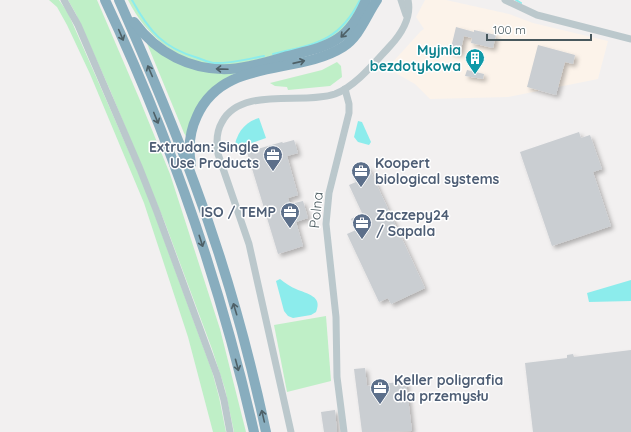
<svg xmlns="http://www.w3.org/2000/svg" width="631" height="432" font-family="Quicksand,sans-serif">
<defs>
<filter id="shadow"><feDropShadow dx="3" dy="3" stdDeviation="2" flood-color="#0004"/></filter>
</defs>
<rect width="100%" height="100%" fill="#f2f0f0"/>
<!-- commercial -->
<path fill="#fcf3ea" d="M425,0h21l63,14 24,9 75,18 -10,38 -90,18 -78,2 -15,-15 -23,-13 -1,-7 30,-33 3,-2 -8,-12z"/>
<!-- green -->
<g fill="#bfefc7">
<path d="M49,0h10l9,13 77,175 67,183 7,26 7,35h-13l-25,-95 -44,-134 -54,-129 -23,-49 -10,-18z"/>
<path d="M68,0h29l42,98 31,76 50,155 26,103h-12l-9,-43 -13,-40 -47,-126 -55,-133 -34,-76z"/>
<path d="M128,0h235c-8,14 -16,29 -30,38 -4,3 -10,3 -14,5 -12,3 -24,6 -36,10 -17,4 -35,10 -53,12 -45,5 -83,-27 -102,-65z"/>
<path d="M146,41l10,9 82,22c-34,16 -41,31 -51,66l-3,-5z"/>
<path d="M337,62l4,4 1,11 -12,9 -42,4 -1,-3 -12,-1 -5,-3 52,-13z"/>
<path d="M326,316l5,65 -44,11 -13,-67z"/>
</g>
<!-- water -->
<g fill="#8cecec">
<path d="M259,118l7,20 -32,11c2,-15 10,-27 25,-31z"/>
<path d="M358,121l4,1 9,20 -2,3 -11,-3 -4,-5z"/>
<path d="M280,279c5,4 11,8 16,10 11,5 27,7 20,23l-5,3 -18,3 -5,-2 -4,-5 -8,-30z"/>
<path d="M631,280v21l-42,1 -2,-9z"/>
</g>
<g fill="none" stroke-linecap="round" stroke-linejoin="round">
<!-- stream -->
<g stroke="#8cecec" stroke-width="2">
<path d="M132,0c17,31 31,48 66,58 5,2 10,4 15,5 17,1 35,-4 51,-7"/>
<path d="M516,0l5,3"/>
<path d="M273,54c42,-10 66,-12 87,-54"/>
</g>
</g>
<!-- building -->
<g fill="#caced2" filter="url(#shadow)">
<path d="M456,27l18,5v-2l22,5 -3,13 -22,-5 1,-5 -8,-2 -4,18 -10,-2z"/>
<path d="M538,45l37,10 -2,9 -8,-2 -9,33 -29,-8z"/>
<path d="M467,70l17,4 -1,5 -18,-3z"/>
<path d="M579,132l2,6 9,-3 12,34 -9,3 18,54 -59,20 -32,-94z"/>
<path d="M294,140l4,13 -11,3 11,39 -10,3 2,6 13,-3 5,17 -12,4 7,24 -25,8 -31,-102 35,-10 1,1z"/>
<path d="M368,166l57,122 -34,16 -3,-6 -9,4 -32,-68 9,-4 -5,-11 11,-6 -13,-28 7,-3 -4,-8z"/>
<path d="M631,350v82h-98l-8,-69 42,-5v-3l6,-1 1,3z"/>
<path d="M365,368l2,18 39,-5 6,50 -50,1 -8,-63z"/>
<path d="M335,410l2,22h-13l-3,-20z"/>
</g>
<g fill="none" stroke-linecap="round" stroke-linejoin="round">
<!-- minor -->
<g stroke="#bbc8cc" stroke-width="7">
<path d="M64,0l14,25 62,144 17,43 60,163 7,25 6,32"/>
<path d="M401,0l5,15"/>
<path d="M505,0l32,15 94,24"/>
<path d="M291,432l-42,-188 -31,-90c-2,-12 -2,-22 4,-32 19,-36 81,-17 113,-28 21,-8 40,-32 55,-48 11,-12 22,-28 18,-46"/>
<path d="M344,432l-7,-55 -1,-60 -10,-93 3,-31 20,-80v-9l-4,-15"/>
</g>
<!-- highway -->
<g stroke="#88adbe" stroke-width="10">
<path d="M105,0c65,138 115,283 149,432"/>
<path d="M119,0c27,61 53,122 76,185 30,80 53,163 71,247"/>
<path d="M134,22c23,31 57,49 96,47 18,-1 37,-7 54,-12 42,-11 63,-12 82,-57"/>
<path d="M191,164c-3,-16 -1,-33 6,-48 26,-59 100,-40 146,-69 17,-11 23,-31 34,-47"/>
</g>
</g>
<!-- one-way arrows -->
<defs><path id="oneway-shaft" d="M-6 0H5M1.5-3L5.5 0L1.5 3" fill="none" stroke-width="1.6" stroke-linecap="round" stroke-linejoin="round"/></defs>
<g stroke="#4e6067">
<use href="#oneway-shaft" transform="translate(345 33) rotate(134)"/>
<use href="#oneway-shaft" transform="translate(121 35) rotate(67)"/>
<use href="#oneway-shaft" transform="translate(299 62) rotate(-13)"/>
<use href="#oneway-shaft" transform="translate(222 69) rotate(-178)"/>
<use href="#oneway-shaft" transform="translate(150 71) rotate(-113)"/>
<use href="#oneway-shaft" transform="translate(156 118) rotate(68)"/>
<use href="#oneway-shaft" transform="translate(201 241) rotate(72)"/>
<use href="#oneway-shaft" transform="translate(235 309) rotate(-107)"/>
<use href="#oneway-shaft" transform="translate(237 365) rotate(75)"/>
<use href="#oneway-shaft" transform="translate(263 416) rotate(-103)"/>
</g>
<!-- icons -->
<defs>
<g id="building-pin" transform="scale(1)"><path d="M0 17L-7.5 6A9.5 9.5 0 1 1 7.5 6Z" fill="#0f9aa8" stroke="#fff"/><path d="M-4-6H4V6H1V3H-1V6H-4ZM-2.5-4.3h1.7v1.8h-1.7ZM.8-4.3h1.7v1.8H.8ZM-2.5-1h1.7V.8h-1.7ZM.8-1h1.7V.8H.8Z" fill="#fff"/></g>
<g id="office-pin" transform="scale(1)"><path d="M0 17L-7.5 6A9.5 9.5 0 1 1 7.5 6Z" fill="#5c6f8a" stroke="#fff"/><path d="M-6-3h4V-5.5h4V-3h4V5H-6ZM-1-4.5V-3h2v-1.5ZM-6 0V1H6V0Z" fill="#fff"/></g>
</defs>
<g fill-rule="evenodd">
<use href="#building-pin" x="475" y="58"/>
<use href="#office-pin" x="273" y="155"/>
<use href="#office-pin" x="361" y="171"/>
<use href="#office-pin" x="290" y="212"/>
<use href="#office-pin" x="362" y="223"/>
<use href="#office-pin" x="380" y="388"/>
</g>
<g text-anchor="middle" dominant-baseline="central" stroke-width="3" stroke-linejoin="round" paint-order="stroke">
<!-- culture labels -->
<g font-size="14" font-weight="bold" fill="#0d838f" stroke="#fff" text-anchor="end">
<text x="461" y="50">Myjnia<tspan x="461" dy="16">bezdotykowa</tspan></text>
</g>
<!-- service labels -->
<g font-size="14" font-weight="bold" fill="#4e5e75" stroke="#fff" text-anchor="start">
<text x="259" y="147" text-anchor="end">Extrudan: Single<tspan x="259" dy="16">Use Products</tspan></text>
<text x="375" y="163">Koopert<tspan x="375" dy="16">biological systems</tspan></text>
<text x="276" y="212" text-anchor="end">ISO / TEMP</text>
<text x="376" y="215">Zaczepy24<tspan x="376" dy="16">/ Sapala</tspan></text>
<text x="394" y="380">Keller poligrafia<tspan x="394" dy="16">dla przemysłu</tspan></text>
</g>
<!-- street labels -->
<g font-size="14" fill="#48585d" stroke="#fff">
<text transform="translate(316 210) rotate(-84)">Polna</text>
</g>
</g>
<!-- scale -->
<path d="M487 34v6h104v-6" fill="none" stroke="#48585d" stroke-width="2"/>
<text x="493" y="34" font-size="12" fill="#48585d" stroke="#ffffff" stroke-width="3" paint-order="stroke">100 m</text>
</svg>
